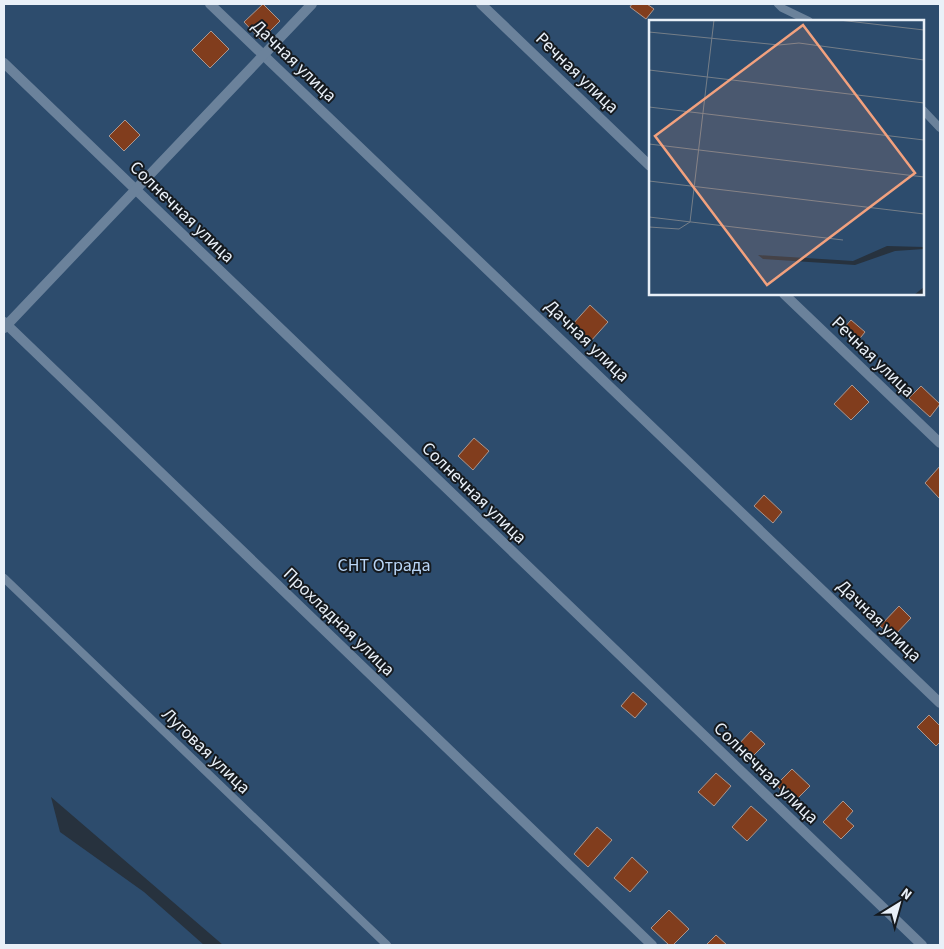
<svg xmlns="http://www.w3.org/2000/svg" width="944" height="949" font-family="'Source Sans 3',sans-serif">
<rect width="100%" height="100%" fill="#27323e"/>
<!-- green -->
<path fill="#2d4c6d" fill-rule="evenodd" d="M4,4h936v941h-717l-172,-148 9,35 84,60 60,53h-200zM650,21h273v273h-273z"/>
<!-- building -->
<g fill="#813d1d" stroke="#ab978f">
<path d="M263,4l17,17 -19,19 -17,-18z"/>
<path d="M632,4h15l7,5 -8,10 -16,-12z"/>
<path d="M211,31l18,18 -19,19 -18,-18z"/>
<path d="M125,120l15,15 -16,16 -15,-15z"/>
<path d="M590,305l18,17 -18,20 -18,-17z"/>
<path d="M851,320l14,12 -8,10 -14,-13z"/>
<path d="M852,385l17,17 -18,18 -17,-16z"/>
<path d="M921,386l19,18 -10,13 -21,-19z"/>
<path d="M474,438l15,13 -16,19 -15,-14z"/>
<path d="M940,466v31l-1,1 -14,-15z"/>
<path d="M764,495l18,17 -9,11 -19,-17z"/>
<path d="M899,606l12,12 -18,19 -13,-11z"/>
<path d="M633,692l14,12 -12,14 -14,-12z"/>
<path d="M929,715l11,11v16l-4,4 -19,-19z"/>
<path d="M751,731l14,13 -16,16 -13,-13z"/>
<path d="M792,769l18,17 -17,17 -17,-18z"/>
<path d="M716,773l15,13 -17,20 -16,-14z"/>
<path d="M843,801l10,10 -7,8 8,7 -13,13 -18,-17z"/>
<path d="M751,806l16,14 -20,21 -15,-14z"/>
<path d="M597,827l15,13 -24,27 -14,-13z"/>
<path d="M632,857l16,15 -18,20 -16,-14z"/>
<path d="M669,910l20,19 -16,16h-4l-18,-17z"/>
<path d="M716,935l11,10h-21z"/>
</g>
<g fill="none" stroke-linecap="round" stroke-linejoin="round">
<!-- service -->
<g stroke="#6b829b" stroke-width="8">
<path d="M778,4l4,4 27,13"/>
<path d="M923,110l17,18"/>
<path d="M4,578l383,367"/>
</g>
<!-- minor -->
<g stroke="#6b829b" stroke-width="10">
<path d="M210,4l730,699"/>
<path d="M481,4l169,162"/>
<path d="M4,63l918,882"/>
<path d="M784,294l156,149"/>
<path d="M4,322l648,623"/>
<path d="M4,328l308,-324"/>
</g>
</g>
<g text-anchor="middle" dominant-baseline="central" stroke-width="4" stroke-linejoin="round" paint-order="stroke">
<!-- street labels -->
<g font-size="18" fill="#e9f0f8" stroke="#151a1f">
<text transform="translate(294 61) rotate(44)">Дачная улица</text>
<text transform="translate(577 73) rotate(44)">Речная улица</text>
<text transform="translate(182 212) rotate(44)">Солнечная улица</text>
<text transform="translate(587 341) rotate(44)">Дачная улица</text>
<text transform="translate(873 357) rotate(44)">Речная улица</text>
<text transform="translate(474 493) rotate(44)">Солнечная улица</text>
<text transform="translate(879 621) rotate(44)">Дачная улица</text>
<text transform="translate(339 622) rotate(44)">Прохладная улица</text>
<text transform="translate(206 751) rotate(44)">Луговая улица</text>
<text transform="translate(766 773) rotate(44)">Солнечная улица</text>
</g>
<!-- park labels -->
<g font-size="18" fill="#bad6f6" stroke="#151a1f">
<text x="384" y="565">СНТ Отрада</text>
</g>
</g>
<!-- overview -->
<g transform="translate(649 20)">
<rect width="275" height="275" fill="#27323e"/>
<path d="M0,0h275v227l-37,-1 -34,15 -95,-6 5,4 92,6 40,-14 29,-2v38l-10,8h-265z" fill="#2d4c6d"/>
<path fill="none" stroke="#757e88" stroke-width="1" d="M190,0l85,10M0,12l130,13 20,-2 125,17M0,50l275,33M0,87l275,33M0,124l275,33M0,161l275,33M0,197l194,23M0,207l30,2 11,-7 24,-202"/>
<path fill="#f2a17e" fill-opacity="0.15" stroke="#f2a17e" stroke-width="2.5" d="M154,5l112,148 -148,112 -112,-149z"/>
<rect width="275" height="275" fill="none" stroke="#e9f0f8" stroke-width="2.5"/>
</g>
<!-- border -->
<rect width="944" height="949" fill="none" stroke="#e9f0f8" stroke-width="10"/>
<!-- north arrow -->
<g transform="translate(899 904) rotate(37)" stroke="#151a1f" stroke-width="4" paint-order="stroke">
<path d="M0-4L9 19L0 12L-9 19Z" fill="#e9f0f8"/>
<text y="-8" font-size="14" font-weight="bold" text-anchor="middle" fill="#e9f0f8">N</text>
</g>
</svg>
